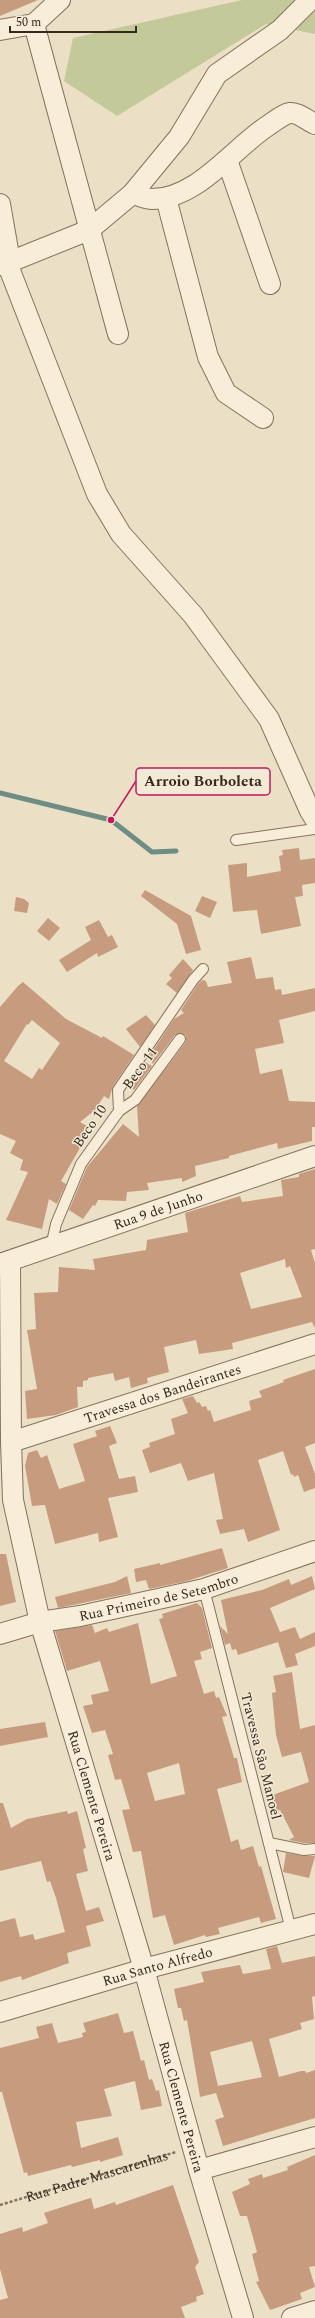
<svg xmlns="http://www.w3.org/2000/svg" width="315" height="2318" font-family="Spectral,serif">
<rect width="100%" height="100%" fill="#ebe0c6"/>
<!-- green -->
<path fill="#c4c99a" d="M242,0h73v34l-49,-10 -149,92 -53,-35 9,-43z"/>
<g fill="none" stroke-linecap="round" stroke-linejoin="round">
<!-- stream -->
<path stroke="#6e8d85" stroke-width="5" d="M0,793l111,27 41,32 24,-1"/>
</g>
<!-- building -->
<g fill="#c79b7e" fill-rule="evenodd">
<path d="M0,0h38l-38,16z"/>
<path d="M299,848l1,12 15,-2v25l-13,2 1,11 -8,1 6,29 -40,8 -4,-24 -24,2 -5,-47 19,-2v14l34,-6 -2,-15 4,-1 -1,-5z"/>
<path d="M145,890l46,26 10,34 -15,4 -9,-30 -36,-28z"/>
<path d="M202,896l15,6 -7,16 -15,-7z"/>
<path d="M16,897l8,2 5,4 -2,10 -13,-2z"/>
<path d="M48,918l12,10 -11,13 -12,-10z"/>
<path d="M99,920l9,17 4,-2 6,12 -20,10 -1,-4 -30,19 -8,-12 32,-20 -6,-13z"/>
<path d="M251,957l5,22 17,-2 2,13 6,-1 1,6 33,-7v23l-36,9 5,23 -29,6 5,25 22,-5 7,32 26,1v25h-3v14l-34,8 -1,-6 -48,13v2l-34,8 1,10 -14,6v-4l-35,5 2,7 -22,2 -1,9 -28,-1 -3,6 -2,-1 -10,14 -14,-9 18,-43 36,-43 16,13 -2,-31 48,-63 1,-7 -5,-3 -6,2 -22,29 -5,-6 26,-39 10,-6 -3,-3 17,-26 4,-4 4,1 2,6 24,-4 -5,-21z"/>
<path d="M183,959l10,11 -16,23 -11,-9 6,-6 -3,-3z"/>
<path d="M23,982l43,37 36,19 1,-2 31,19 -21,31 -4,13 -5,-3 -9,14 -15,12 7,4 -4,5 5,3 -27,47 5,3 -9,20 -8,-5 -7,30 -36,-9 22,-48 -8,-2 3,-10 -13,-7 6,-12 -16,-7v-127l18,-21zM32,1020l28,23 -18,27 -3,-2 -7,11 -28,-18 23,-37 1,1z"/>
<path d="M146,1015l9,10 -15,22 -14,-18z"/>
<path d="M145,1062l7,4 -18,24 -6,-4z"/>
<path d="M315,1169v80l-4,1 4,13v65l-3,-6 -80,21 1,6 -34,5 -3,-14 -32,7 5,25 -22,6 1,5 -17,5 -2,-11 -14,4 -2,-8 -25,5v2l-5,1v6h-6l1,20 -22,8 -29,4 -2,-28 12,-2 -10,-59 9,-1 -2,-36 24,-1 1,-25 36,3 -2,-11 53,-9 1,-10 41,-8 -3,-19 55,-17 2,6 41,-6 -2,-16 18,-3v-3zM285,1259l1,9 4,-2 12,31 -51,12 -11,-36z"/>
<path d="M315,1369v74l-10,4 10,27v14l-11,4 -6,-17 -4,2 -1,-3 -2,1 -8,-24 -25,9 22,70 -32,12 -4,-13 -24,5 -4,-14 7,-1 -9,-46 -26,8 -7,-18 -31,10 -8,-23 8,-3 -1,-4 26,-9 -4,-15 17,-6 -6,-14 11,-3 4,7 2,-1 3,5 4,-1 2,5 2,-1 4,12 37,-12 -2,-9 13,-4 -3,-6 25,-9 -1,-2z"/>
<path d="M110,1426l7,17 -8,3 10,33 16,-3 3,16 -30,6 10,39 -19,5 -1,-9 -43,11 -10,-39 -13,1 -7,-40 3,-13 9,-3 4,8 6,-3 12,34 26,-8 -12,-37 24,-8 -2,-5z"/>
<path d="M222,1548l6,20 -41,13 -38,8 -3,-9 -10,2 -2,-13 26,-6v2z"/>
<path d="M0,1554h6l10,48 -16,4z"/>
<path d="M127,1576l4,17 -73,15 -3,-11 60,-15z"/>
<path d="M312,1576l3,13 -45,19 10,24 15,-5 5,12 15,-7v14l-20,8 3,11 -12,3 -8,-26 -40,13 -2,-6 -4,1 -2,-7 -5,2 -5,-19 8,8 -7,-34 41,-10 27,-11 2,6z"/>
<path d="M197,1603l5,5 10,40 -12,4 2,7 -8,2 10,33 10,-3 2,7 3,-1 8,19 -5,1 12,41h3l5,24 -25,7 6,23 8,30 7,-3 3,11 12,-4 6,21 2,-1 15,53 -15,4 -2,-6 -41,11 2,6 -14,3 -1,-2 -31,10 -9,-30 -12,3 -12,-67 -8,1 -11,-42 8,-1 -9,-30 -6,1 -7,-25 5,-1 -8,-24 -13,3 -9,-27 10,-2 -2,-9 18,-4 -9,-30 -33,10 -12,-40 37,-6 3,8 12,-5 2,4 29,-9 13,61 26,-8 -18,-57 4,-1 -1,-4zM179,1763l6,31 -30,7 -8,-28z"/>
<path d="M292,1672l8,57 15,-4v118h-11l-15,-3 5,-3 -14,-27 -9,2 -4,-15 42,-15 -8,-30 -19,5 -6,-22 -4,-42 4,-1 -3,-16z"/>
<path d="M45,1722l3,15 -48,9v-17z"/>
<path d="M0,1803h3l8,25 16,-9 40,-8 1,3 9,-3 9,37 -3,1 5,22 -12,3 10,37 13,-4 5,14 -18,5 5,20 -24,7 2,10 -47,17 -1,-4 -21,6v-60l15,-4 5,19 13,-3 2,6 30,-8 -9,-34 -6,-17 -3,1 -6,-21 -41,10z"/>
<path d="M286,1853l17,3h12l-6,22 -26,-6z"/>
<path d="M277,1946l5,17 33,-7v40l-3,1 2,22 -14,4 2,6 -33,10 10,38 22,-6h4l1,2 9,-3v48l-92,28 -8,-26 9,-3 -8,-24 -16,4 -13,-77 -3,1 -3,-13h-3l-4,-19 30,-7 -3,-10 39,-7 3,9 28,-5 -5,-20zM252,2041l10,36 -44,9 -8,-34z"/>
<path d="M118,2013l6,20 9,-2 8,30 3,-1 5,20 3,-1 4,12 3,-1 3,16 -21,4 -6,-29 -31,8 8,27 -36,6 5,26 37,-11 5,18 -23,7v-2l-28,7 -1,-2 -43,11 -1,-4 -3,1 -22,-81h-2v-44l39,-10 -3,-11 16,-4 6,20 25,-6 -1,-4 4,-1 -3,-9z"/>
<path d="M315,2155v111l-6,1 6,20 -15,6 2,6 -32,11 -14,-28 3,-1 -7,-27 5,-2 -10,-36h-7l-8,-24 18,-8 -2,-5 14,-5 1,4 25,-8 -1,-3z"/>
<path d="M173,2185l26,77 -4,5 9,27 -8,3 1,4 -16,6 4,11h-185v-18l8,-2 -8,-29v-35l22,-7 1,5 25,-9 -4,-10 40,-13 7,-2 3,11 21,-7 1,3z"/>
</g>
<g fill="none" stroke-linecap="round" stroke-linejoin="round">
<!-- service casing -->
<g stroke="#85725d" stroke-width="12">
<g id="service">
<path d="M236,840l79,-11"/>
<path d="M119,1111l16,-11 45,-61"/>
<path d="M51,1247l5,-23 25,-60 38,-53 -1,-21 75,-110 10,-11"/>
<path d="M204,1589l87,341"/>
<path d="M269,1843l35,7 11,-1"/>
</g>
</g>
<!-- minor casing -->
<g stroke="#85725d" stroke-width="22">
<g id="minor">
<path d="M34,24l84,310"/>
<path d="M0,30l34,-6 26,-24"/>
<path d="M227,160l43,124"/>
<path d="M132,194c6,1 14,5 20,5 46,0 82,-52 117,-74 6,-4 14,-11 21,-12 8,-1 18,8 25,11"/>
<path d="M166,198l42,159 18,36 37,25"/>
<path d="M0,204l8,46 -1,13 82,-33 43,-36 47,-57 38,-63 63,-44 30,-30"/>
<path d="M0,265l7,-2 90,231 24,40 72,81 76,104 41,92 5,8"/>
<path id="s2" d="M10,1261l1,181 2,58 27,122 104,347 55,201 44,148"/>
<path id="s3" d="M0,1264l315,-108"/>
<path id="s4" d="M11,1442l304,-98"/>
<path id="s5" d="M0,1634l40,-12 40,-6 124,-27 111,-38"/>
<path id="s6" d="M0,2012l144,-43 171,-45"/>
<path d="M199,2170l116,-33"/>
<path d="M292,2318l23,-7"/>
</g>
</g>
<!-- path -->
<path stroke="#85725d" stroke-width="2.5" stroke-dasharray="3 2" stroke-linecap="butt" id="s1" d="M0,2205l176,-53"/>
<!-- service -->
<use href="#service" stroke="#f7edd8" stroke-width="10"/>
<!-- minor -->
<use href="#minor" stroke="#f7edd8" stroke-width="20"/>
</g>
<g text-anchor="middle" dominant-baseline="central" stroke-width="3" stroke-linejoin="round" paint-order="stroke">
<!-- street labels -->
<g font-size="14" fill="#362a1f" stroke="#f3ead5">
<text transform="translate(140 1068) rotate(-54)">Beco 11</text>
<text transform="translate(90 1126) rotate(-56)">Beco 10</text>
<text stroke="none"><textPath href="#s3" startOffset="167">Rua 9 de Junho</textPath></text>
<text stroke="none"><textPath href="#s4" startOffset="159">Travessa dos Bandeirantes</textPath></text>
<text stroke="none"><textPath href="#s5" startOffset="163">Rua Primeiro de Setembro</textPath></text>
<text transform="translate(261 1756) rotate(76)">Travessa São Manoel</text>
<text stroke="none"><textPath href="#s2" startOffset="545">Rua Clemente Pereira</textPath></text>
<text stroke="none"><textPath href="#s6" startOffset="164">Rua Santo Alfredo</textPath></text>
<text stroke="none"><textPath href="#s2" startOffset="869">Rua Clemente Pereira</textPath></text>
<text stroke="none"><textPath href="#s1" startOffset="101">Rua Padre Mascarenhas</textPath></text>
</g>
</g>
<!-- callouts -->
<path fill="none" stroke="#c2185b" stroke-width="1.5" d="M111 820L136 781"/>
<circle fill="#c2185b" stroke="#f3ead5" stroke-width="1.5" cx="111" cy="820" r="4"/>
<rect fill="#f3ead5" stroke="#c2185b" stroke-width="1.5" x="136" y="768" width="134" height="27" rx="4"/>
<g font-size="15" text-anchor="middle" font-weight="bold" fill="#362a1f">
<text x="203" y="786">Arroio Borboleta</text>
</g>
<!-- scale -->
<path d="M10 26v6h126v-6" fill="none" stroke="#362a1f" stroke-width="2"/>
<text x="16" y="26" font-size="12" fill="#362a1f" stroke="#f3ead5" stroke-width="3" paint-order="stroke">50 m</text>
</svg>
